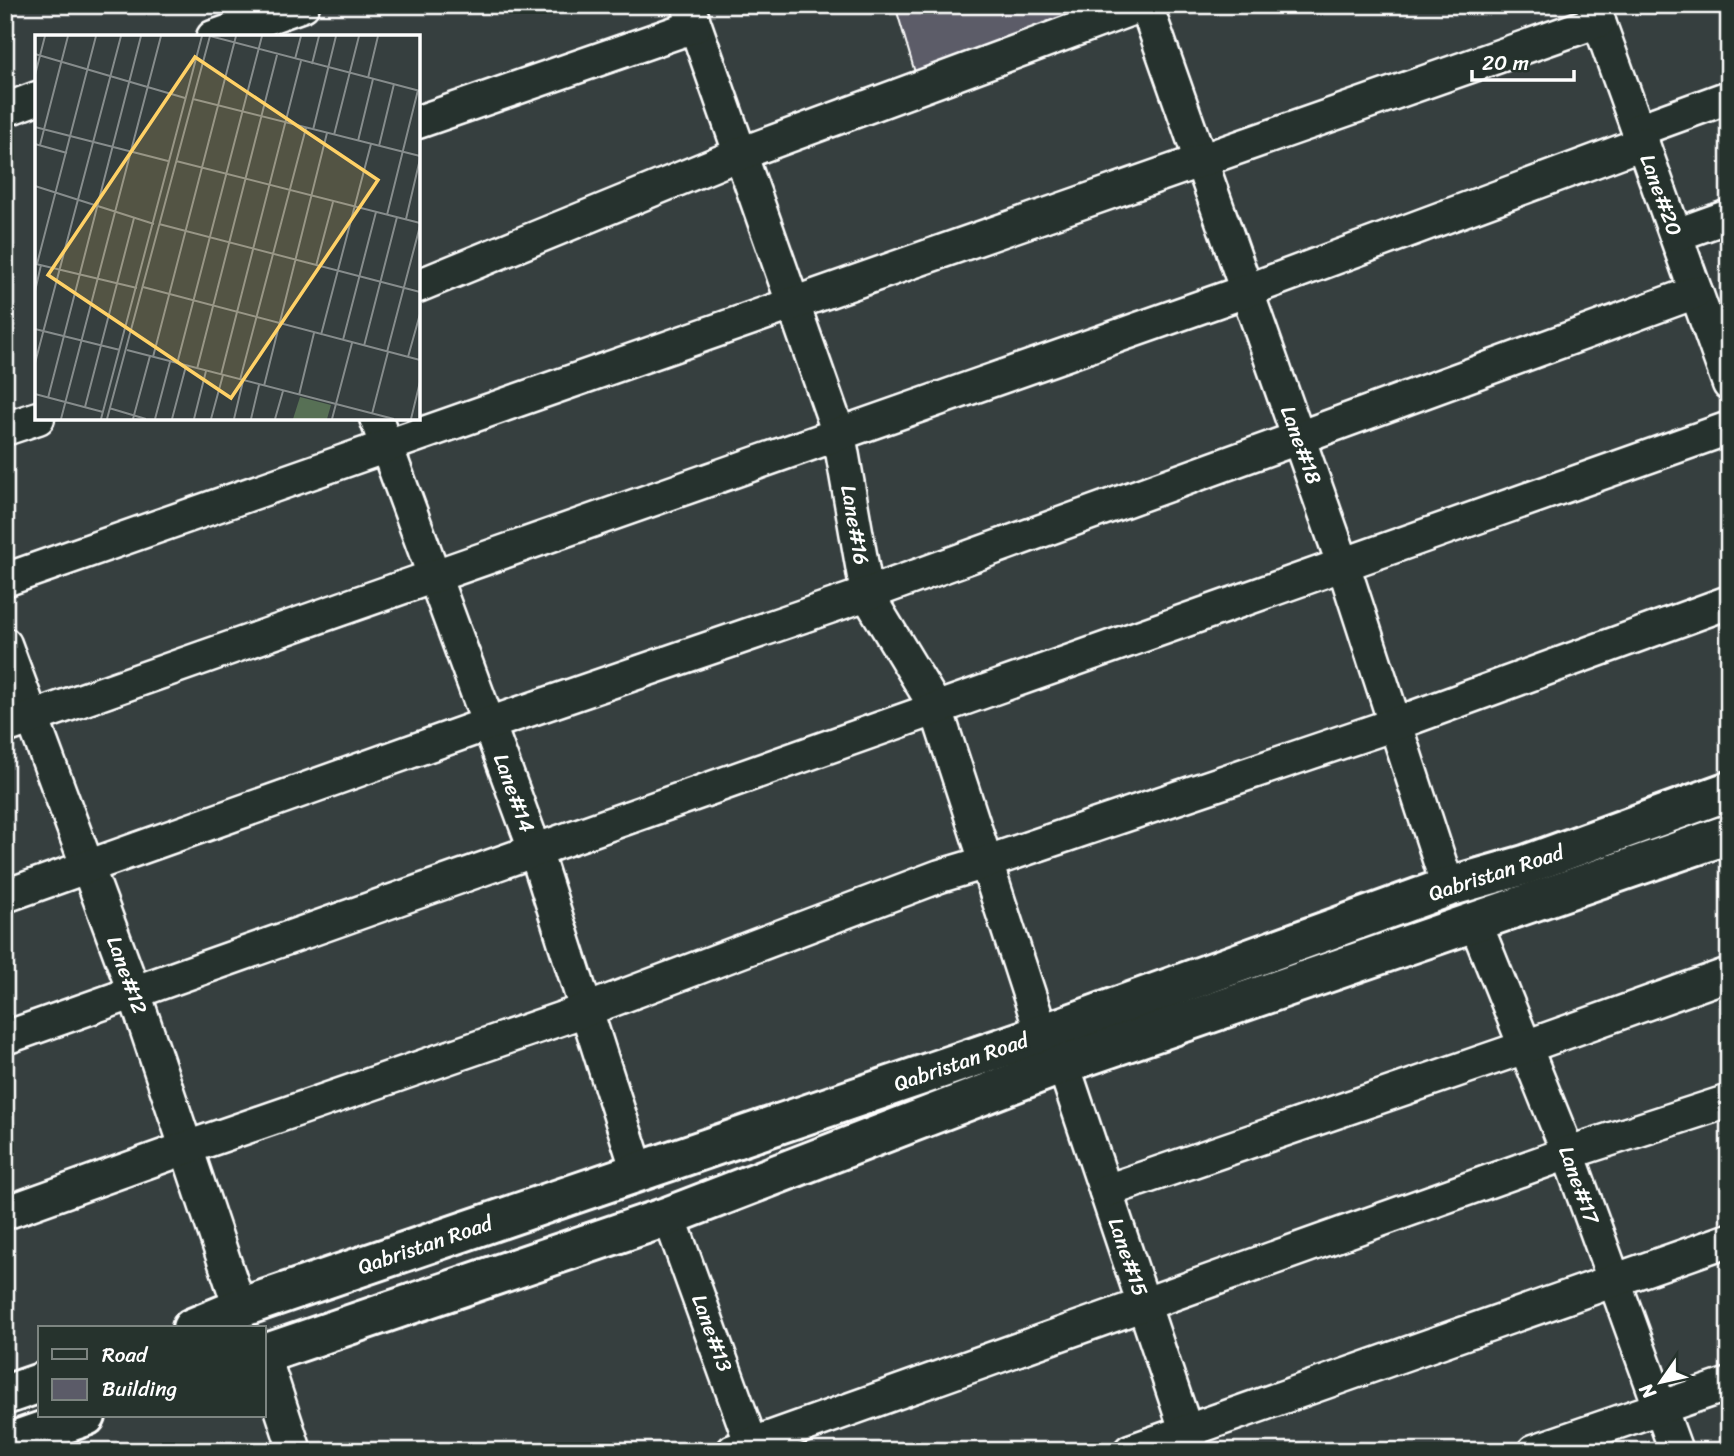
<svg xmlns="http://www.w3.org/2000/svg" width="1734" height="1456" font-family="Sriracha,sans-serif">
<rect width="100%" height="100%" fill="#363f3f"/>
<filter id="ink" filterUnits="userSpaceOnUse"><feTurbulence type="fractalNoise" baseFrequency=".0143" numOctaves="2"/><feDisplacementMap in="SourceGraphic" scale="14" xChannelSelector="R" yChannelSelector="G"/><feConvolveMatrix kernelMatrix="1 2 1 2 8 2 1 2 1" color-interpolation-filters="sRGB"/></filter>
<g filter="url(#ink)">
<!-- building -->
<path fill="#5b5b68" stroke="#fff" stroke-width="2" d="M895,5h226l-205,71z"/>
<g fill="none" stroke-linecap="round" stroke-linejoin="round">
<!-- street casing -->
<g stroke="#fff" stroke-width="37">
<g id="street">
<path d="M688,5l151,429 28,160 69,114 106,326"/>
<path d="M1146,5l197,559 105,323"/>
<path d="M1593,5l136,379"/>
<path d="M213,37l90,-32"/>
<path d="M5,110l32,-12"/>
<path d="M418,122l277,-96"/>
<path d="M1638,130l91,-33"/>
<path d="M1676,235l53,-19"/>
<path d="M418,286l322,-132 402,-149"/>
<path d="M376,418l159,432 103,322"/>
<path d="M5,429l33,-11"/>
<path d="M5,580c533,-183 1063,-373 1594,-559"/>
<path d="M5,644l129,348 106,316"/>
<path d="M5,727l1241,-436 397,-148"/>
<path d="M5,896l483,-172 379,-130 431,-156 398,-146"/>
<path d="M1475,922l93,231 108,298"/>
<path d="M5,1038l1724,-610"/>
<path d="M1063,1064l130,387"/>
<path d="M1106,1191l419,-144 204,-73"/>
<path d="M5,1213l181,-65 400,-138 354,-134 47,-14 408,-138 334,-122"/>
<path d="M669,1216l85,235"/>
<path d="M264,1356l31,95"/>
<path d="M733,1451l835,-298 161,-52"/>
<path d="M1130,1451l599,-211"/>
<path d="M1534,1451l195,-67"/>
</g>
</g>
<!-- secondary casing -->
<g stroke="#fff" stroke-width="44">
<g id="secondary">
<path d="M192,1328l48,-20 802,-274 406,-147 77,-22 204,-74"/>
<path d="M264,1354l405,-138 394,-152 666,-230"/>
<path d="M5,1395l35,-12"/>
<path d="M5,1444l81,-28"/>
</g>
</g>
<!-- street -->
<use href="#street" stroke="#26332d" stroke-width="32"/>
<!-- secondary -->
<use href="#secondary" stroke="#26332d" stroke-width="38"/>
</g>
</g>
<g text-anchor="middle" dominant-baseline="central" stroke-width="6" stroke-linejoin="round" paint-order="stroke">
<!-- street labels -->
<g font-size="21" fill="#fff" stroke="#26332d">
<text transform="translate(1661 195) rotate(70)">Lane#20</text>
<text transform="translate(1301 445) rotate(70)">Lane#18</text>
<text transform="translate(855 525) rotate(80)">Lane#16</text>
<text transform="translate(514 793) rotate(70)">Lane#14</text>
<text transform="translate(1496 873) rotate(-18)">Qabristan Road</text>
<text transform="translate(127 975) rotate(70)">Lane#12</text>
<text transform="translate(961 1062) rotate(-19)">Qabristan Road</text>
<text transform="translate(1579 1185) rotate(70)">Lane#17</text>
<text transform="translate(425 1245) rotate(-19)">Qabristan Road</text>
<text transform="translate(1128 1257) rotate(71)">Lane#15</text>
<text transform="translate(712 1333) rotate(70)">Lane#13</text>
</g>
</g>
<!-- overview -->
<g transform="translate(35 35)">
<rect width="385" height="385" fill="#363f3f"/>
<path d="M265,362l31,8 -4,14h-34z" fill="#577055"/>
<path fill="none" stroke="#868c8c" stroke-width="2" d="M0,19l150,44M260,24l6,-23M277,29l7,-28M0,40l10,-39M333,43l10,-42M158,64l227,57M0,92l133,34M278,95l23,-94M299,100l25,-99M323,106l15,-62M0,109l32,9M5,110l28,-109M344,111l15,-62M141,126l244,62M0,151l119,38M352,180l31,-125M371,184l14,-60M124,189l261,68M1,229l101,24M2,229l59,-228M281,231l17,-64M108,252l277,73M0,256l6,-26M0,294l85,21M286,300l50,-191M308,305l33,-128M329,311l33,-129M92,315l267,69M352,317l33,-126M118,322l83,-321M373,322l12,-43M0,328l86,-327M142,329l85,-328M162,334l80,-314M186,340l80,-314M205,345l66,-252M229,351l63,-253M0,359l68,18M264,360l15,-62M13,363l93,-362M50,372l49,-189M74,373l37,11M337,379l16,-62M26,384l100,-383M66,384l101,-383M72,384l103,-383 210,55M98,384l17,-63M120,384l15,-57M137,384l14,-53M159,384l12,-48M176,384l12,-44M199,384l9,-38M216,384l8,-34M240,384l8,-28M297,384l20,-76M376,384l9,-37"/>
<path fill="#ffd166" fill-opacity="0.15" stroke="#ffd166" stroke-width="3.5" d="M160,22l183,123 -147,218 -183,-123z"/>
<rect width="385" height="385" fill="none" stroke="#fff" stroke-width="3.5"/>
</g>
<!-- margin -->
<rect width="1734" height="1456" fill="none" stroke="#26332d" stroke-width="28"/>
<rect x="14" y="14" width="1706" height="1428" fill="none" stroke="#fff" stroke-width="2.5" filter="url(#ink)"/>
<!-- legend -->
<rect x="38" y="1326" width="228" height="91" fill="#26332d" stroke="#7d8581" stroke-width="2"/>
<rect x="52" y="1349" width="35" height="10" fill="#26332d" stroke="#7d8581" stroke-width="2"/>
<text x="102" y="1362" font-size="21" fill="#ffffff">Road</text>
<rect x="52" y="1379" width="35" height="21" fill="#5b5b68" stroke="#7d8581" stroke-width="2"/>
<text x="102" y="1396" font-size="21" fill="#ffffff">Building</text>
<!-- north arrow -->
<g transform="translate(1661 1382) rotate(236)" stroke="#26332d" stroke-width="5" paint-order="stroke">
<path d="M0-5L12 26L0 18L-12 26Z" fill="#ffffff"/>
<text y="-10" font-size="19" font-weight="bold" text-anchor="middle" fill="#ffffff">N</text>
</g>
<!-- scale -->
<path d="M1472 70v10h102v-10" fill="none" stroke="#ffffff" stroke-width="3.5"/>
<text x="1482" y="70" font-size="21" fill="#ffffff" stroke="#26332d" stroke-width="5" paint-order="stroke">20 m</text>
</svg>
